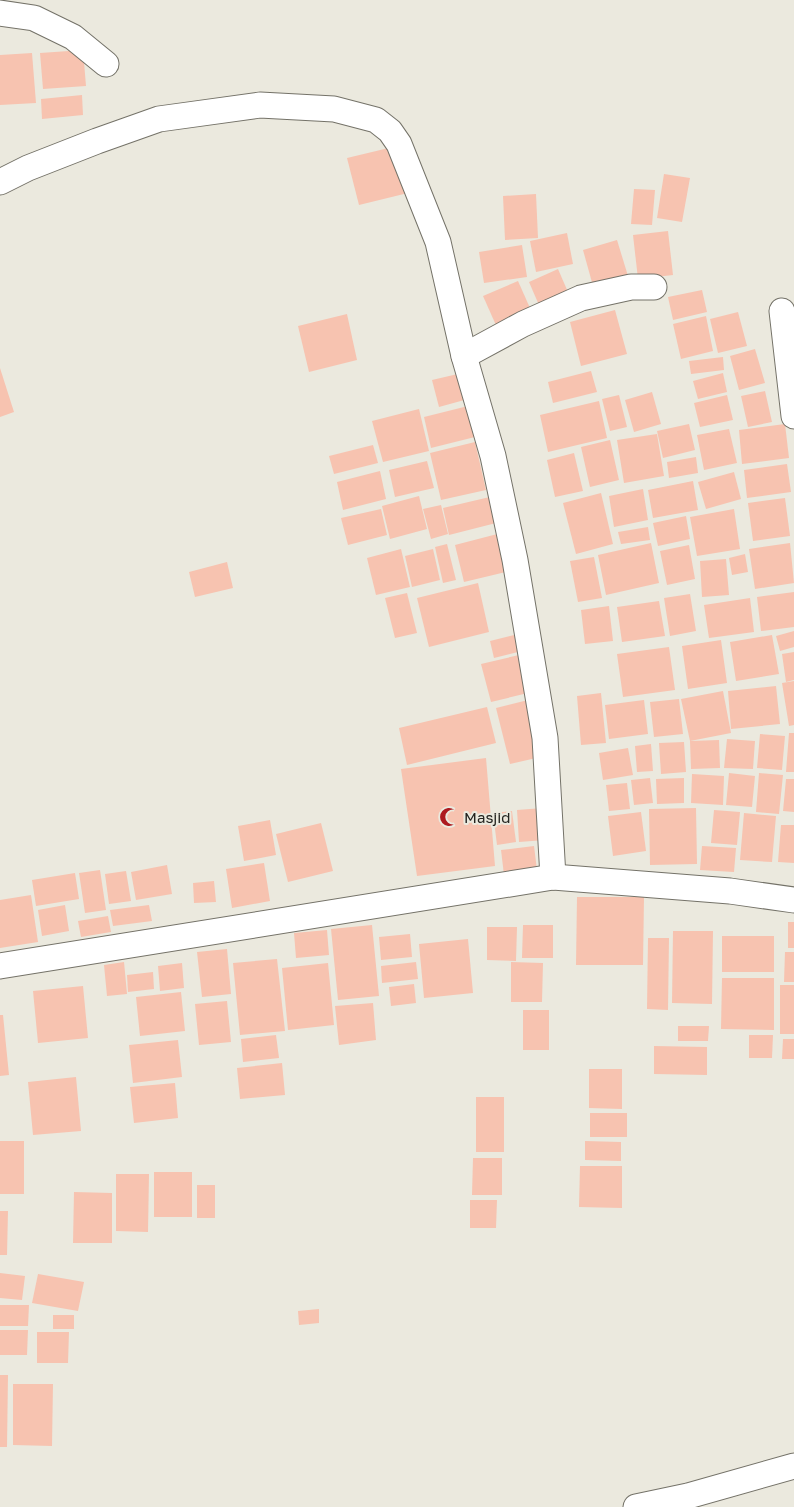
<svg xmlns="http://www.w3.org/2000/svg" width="794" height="1507" font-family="'Golos Text',sans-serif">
<rect width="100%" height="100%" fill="#ebe9de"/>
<!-- building -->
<g fill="#f7c3b0">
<path d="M83,50l3,36 -43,3 -3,-36z"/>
<path d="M32,53l4,50 -36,2v-50z"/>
<path d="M82,95l1,20 -41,4 -1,-20z"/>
<path d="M397,146l11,47 -49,12 -12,-47z"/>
<path d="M664,174l26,4 -8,44 -25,-4z"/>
<path d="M634,189l21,1 -3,35 -21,-1z"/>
<path d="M536,194l2,44 -33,2 -2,-44z"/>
<path d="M668,231l5,44 -35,4 -5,-44z"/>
<path d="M567,233l6,31 -37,8 -6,-31z"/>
<path d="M617,240l11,36 -35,10 -10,-36z"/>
<path d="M522,245l5,32 -43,6 -5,-31z"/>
<path d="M558,269l13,30 -29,13 -13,-30z"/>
<path d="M518,281l16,36 -35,15 -16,-36z"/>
<path d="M702,290l5,22 -34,8 -5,-23z"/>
<path d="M615,310l12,44 -46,12 -11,-44z"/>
<path d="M738,312l9,34 -29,7 -8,-34z"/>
<path d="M347,314l10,46 -48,12 -11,-46z"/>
<path d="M706,316l7,35 -32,8 -8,-35z"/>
<path d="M755,349l10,34 -26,7 -9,-34z"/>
<path d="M723,357l1,13 -33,4 -2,-13z"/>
<path d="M0,368l14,44 -14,5z"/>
<path d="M591,371l6,21 -44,11 -5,-21z"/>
<path d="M462,373l6,26 -29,8 -7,-27z"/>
<path d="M723,373l4,19 -29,7 -5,-18z"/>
<path d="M765,391l7,31 -24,5 -7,-31z"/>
<path d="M652,392l9,32 -27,8 -9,-32z"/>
<path d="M619,395l8,32 -17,4 -8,-32z"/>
<path d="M727,395l6,25 -33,7 -6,-24z"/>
<path d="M599,401l8,37 -59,14 -8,-37z"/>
<path d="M476,404l7,31 -52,13 -7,-31z"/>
<path d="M419,409l10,42 -46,11 -11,-41z"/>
<path d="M689,424l6,26 -32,8 -6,-27z"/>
<path d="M785,424l4,34 -47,6 -3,-34z"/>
<path d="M729,429l8,34 -33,7 -7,-35z"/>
<path d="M657,434l7,42 -40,7 -7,-43z"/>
<path d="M610,440l9,40 -29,7 -9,-40z"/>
<path d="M475,442l11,48 -45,10 -11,-47z"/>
<path d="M373,445l5,18 -44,11 -5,-18z"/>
<path d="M574,453l9,38 -28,6 -8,-37z"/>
<path d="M696,457l2,16 -29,5 -2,-16z"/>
<path d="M427,461l7,27 -39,9 -6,-27z"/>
<path d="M787,464l4,28 -44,6 -3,-28z"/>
<path d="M380,471l6,28 -43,11 -6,-28z"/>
<path d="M734,472l7,27 -35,10 -8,-27z"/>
<path d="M693,481l5,29 -45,8 -5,-28z"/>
<path d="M643,489l5,31 -34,7 -5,-31z"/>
<path d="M601,493l12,51 -37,10 -13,-51z"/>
<path d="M419,496l8,33 -37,10 -8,-33z"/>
<path d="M494,496l6,26 -51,13 -6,-27z"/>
<path d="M785,498l5,38 -37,5 -5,-38z"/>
<path d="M441,505l7,29 -17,5 -8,-30z"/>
<path d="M381,509l6,26 -39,10 -7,-27z"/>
<path d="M734,509l6,40 -43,7 -7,-39z"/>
<path d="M686,516l4,23 -32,7 -5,-23z"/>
<path d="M648,527l2,13 -29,4 -3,-12z"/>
<path d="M505,532l9,38 -50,12 -9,-37z"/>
<path d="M651,543l8,40 -53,12 -8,-40z"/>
<path d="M790,543l4,40 -39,6 -6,-40z"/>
<path d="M447,544l9,36 -13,3 -8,-36z"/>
<path d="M689,545l6,34 -28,6 -7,-34z"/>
<path d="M401,549l9,38 -34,8 -9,-37z"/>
<path d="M433,549l7,31 -28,7 -7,-31z"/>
<path d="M745,554l3,18 -16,3 -3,-17z"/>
<path d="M594,557l8,41 -24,4 -8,-41z"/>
<path d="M726,559l3,36 -27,2 -2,-36z"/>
<path d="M227,562l6,26 -38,9 -6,-25z"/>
<path d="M478,583l11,49 -60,15 -12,-49z"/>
<path d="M794,592v35l-33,4 -4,-34z"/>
<path d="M407,593l10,40 -22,5 -10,-40z"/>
<path d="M690,594l6,37 -26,5 -6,-38z"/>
<path d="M750,598l4,34 -45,6 -5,-33z"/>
<path d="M659,601l6,35 -43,6 -5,-35z"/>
<path d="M609,606l4,35 -28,3 -4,-34z"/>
<path d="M794,631v16l-14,4 -4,-15z"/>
<path d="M522,633l4,17 -32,8 -4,-17z"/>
<path d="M772,635l7,39 -43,7 -6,-39z"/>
<path d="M721,640l6,43 -39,6 -6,-43z"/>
<path d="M669,647l6,43 -52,7 -6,-43z"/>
<path d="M794,652v28l-8,2 -4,-28z"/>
<path d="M519,655l9,38 -37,9 -10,-38z"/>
<path d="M794,681v44l-5,1 -7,-43z"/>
<path d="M776,686l4,38 -49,5 -3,-38z"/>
<path d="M723,691l8,42 -41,8 -9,-42z"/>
<path d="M601,693l5,50 -25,2 -4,-49z"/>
<path d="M532,699l13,57 -35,8 -14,-56z"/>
<path d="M679,699l4,35 -29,3 -4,-35z"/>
<path d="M644,700l4,34 -39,5 -4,-34z"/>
<path d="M487,707l9,36 -89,22 -8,-37z"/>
<path d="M789,733h5v39h-8z"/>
<path d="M760,734l25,2 -3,34 -25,-2z"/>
<path d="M727,739l28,2 -2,28 -29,-1z"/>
<path d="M719,740l1,28 -29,1 -1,-28z"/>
<path d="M684,742l2,30 -25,2 -2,-31z"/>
<path d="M651,744l2,27 -16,1 -2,-26z"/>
<path d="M628,748l5,27 -30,5 -4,-27z"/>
<path d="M486,758l9,108 -78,10 -16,-107z"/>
<path d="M729,773l26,3 -3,31 -26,-2z"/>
<path d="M759,773l24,2 -4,39 -23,-2z"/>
<path d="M692,774l32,2 -1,29 -32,-2z"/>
<path d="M650,778l3,25 -19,2 -3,-25z"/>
<path d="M684,778v25l-27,1 -1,-25z"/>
<path d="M786,779h8v33l-11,-1z"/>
<path d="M627,783l3,26 -21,2 -3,-26z"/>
<path d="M543,808l2,32 -26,2 -2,-32z"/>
<path d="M696,808l1,56 -47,1 -1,-56z"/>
<path d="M714,810l26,2 -3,33 -26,-2z"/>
<path d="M512,811l4,31 -19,3 -4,-32z"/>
<path d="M641,812l5,39 -33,5 -5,-40z"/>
<path d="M744,813l32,3 -4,46 -32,-2z"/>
<path d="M270,820l6,35 -32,6 -6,-35z"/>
<path d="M321,823l12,48 -45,11 -12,-48z"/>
<path d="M781,825h13v38l-16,-1z"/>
<path d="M534,846l3,24 -33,5 -3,-25z"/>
<path d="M702,846l34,2 -2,24 -34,-2z"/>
<path d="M264,863l6,38 -38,7 -6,-39z"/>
<path d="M167,865l5,29 -36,6 -5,-28z"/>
<path d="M100,870l6,40 -21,3 -6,-40z"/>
<path d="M126,871l5,30 -22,3 -4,-30z"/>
<path d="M75,873l4,26 -43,7 -4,-26z"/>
<path d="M214,881l2,21 -22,1 -1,-20z"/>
<path d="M31,895l7,47 -38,6v-48z"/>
<path d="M577,897h67l-1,68h-67z"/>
<path d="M65,905l4,26 -27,5 -4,-26z"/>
<path d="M149,905l3,16 -39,5 -3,-16z"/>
<path d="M108,916l3,16 -30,5 -3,-16z"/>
<rect x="788" y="922" width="6" height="26"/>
<path d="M372,925l7,71 -41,4 -7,-71z"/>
<path d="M523,925h30v33h-31z"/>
<path d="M487,927h30l-1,34 -29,-1z"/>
<path d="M327,930l2,25 -33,3 -2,-25z"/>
<path d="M673,931h40l-1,73 -40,-1z"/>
<path d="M410,934l2,23 -31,3 -2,-23z"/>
<rect x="722" y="936" width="52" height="36"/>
<path d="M648,938h21l-1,72 -21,-1z"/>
<path d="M468,939l5,54 -49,5 -5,-54z"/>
<path d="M227,949l4,45 -29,3 -5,-45z"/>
<path d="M785,952h9v30h-10z"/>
<path d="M277,959l8,72 -45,4 -7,-72z"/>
<path d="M124,962l3,32 -20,2 -3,-31z"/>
<path d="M416,962l2,17 -36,4 -1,-17z"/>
<path d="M511,962l32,1 -1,39h-31z"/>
<path d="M182,963l2,25 -24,3 -2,-25z"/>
<path d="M328,963l6,62 -46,5 -6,-62z"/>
<path d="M153,972l1,17 -26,3 -1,-17z"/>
<path d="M722,978h52v52l-53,-1z"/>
<path d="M414,984l2,19 -25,3 -2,-19z"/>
<rect x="780" y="985" width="14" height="49"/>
<path d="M83,986l5,52 -50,5 -5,-52z"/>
<path d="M181,992l4,39 -45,5 -4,-39z"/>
<path d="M227,1001l4,41 -32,3 -4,-41z"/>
<path d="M373,1003l3,37 -37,5 -4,-39z"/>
<rect x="523" y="1010" width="26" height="40"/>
<path d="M0,1015h3l6,60 -9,1z"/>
<path d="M678,1026h31l-1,15h-30z"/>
<path d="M276,1035l3,23 -36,4 -2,-23z"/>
<path d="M749,1035h24l-1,23h-23z"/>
<path d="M783,1039h11v20h-12z"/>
<path d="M178,1040l4,37 -49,6 -4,-38z"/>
<path d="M654,1046l53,1v28l-53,-1z"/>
<path d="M282,1063l3,32 -45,4 -3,-31z"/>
<path d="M589,1069h33v40l-33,-1z"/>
<path d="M76,1077l5,54 -48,4 -5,-53z"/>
<path d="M175,1083l3,35 -44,5 -4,-36z"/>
<rect x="476" y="1097" width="28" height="55"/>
<rect x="590" y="1113" width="37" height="24"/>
<rect x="0" y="1141" width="24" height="53"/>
<path d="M585,1141l36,1v19l-36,-1z"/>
<path d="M473,1158h29v37h-30z"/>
<path d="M580,1166h42v42l-43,-1z"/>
<rect x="154" y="1172" width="38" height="45"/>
<path d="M116,1174h33l-1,58 -32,-1z"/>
<rect x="197" y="1185" width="18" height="33"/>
<path d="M74,1192l38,1v50h-39z"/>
<path d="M470,1200h27l-1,28h-26z"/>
<path d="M0,1211h8l-1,44h-7z"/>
<path d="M0,1273l25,3 -3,24 -22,-2z"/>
<path d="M38,1274l46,8 -6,29 -46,-8z"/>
<path d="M0,1305h29l-1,21h-28z"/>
<path d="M319,1309v14l-20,2 -1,-14z"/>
<rect x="53" y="1315" width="21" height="14"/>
<path d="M0,1330h28l-1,25h-27z"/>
<path d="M37,1332h32l-1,31h-31z"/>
<path d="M0,1375h8l-1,72h-7z"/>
<path d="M13,1384h40l-1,62 -39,-1z"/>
</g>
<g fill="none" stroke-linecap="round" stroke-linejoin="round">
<!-- minor casing -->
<g stroke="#747268" stroke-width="27">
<g id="minor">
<path d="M0,13l34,5 39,19 33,27"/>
<path d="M0,182l28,-14 69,-27 62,-22 101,-14 74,4 42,11 14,11 9,13 39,98 26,114 29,100 22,104 30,178 8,139"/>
<path d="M782,311l12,105"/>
<path d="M464,356l59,-32 58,-26 50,-11h23"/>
<path d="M0,966l553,-89 177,14 64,9"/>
<path d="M636,1507l52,-11 106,-30"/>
</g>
</g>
<!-- minor -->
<use href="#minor" stroke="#fff" stroke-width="25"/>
</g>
<!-- icons -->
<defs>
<g id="mosque-bare" transform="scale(1.5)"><path d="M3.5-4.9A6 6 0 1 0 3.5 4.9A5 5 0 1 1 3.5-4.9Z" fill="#ad1a20" stroke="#ebe9de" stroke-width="2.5" paint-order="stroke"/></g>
</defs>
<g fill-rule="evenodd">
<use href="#mosque-bare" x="449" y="817"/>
</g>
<g text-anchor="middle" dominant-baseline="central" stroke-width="4" stroke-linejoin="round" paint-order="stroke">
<!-- poi labels -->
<g font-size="15" fill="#24231f" stroke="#ebe9de" text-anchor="start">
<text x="464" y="817">Masjid</text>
</g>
</g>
</svg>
